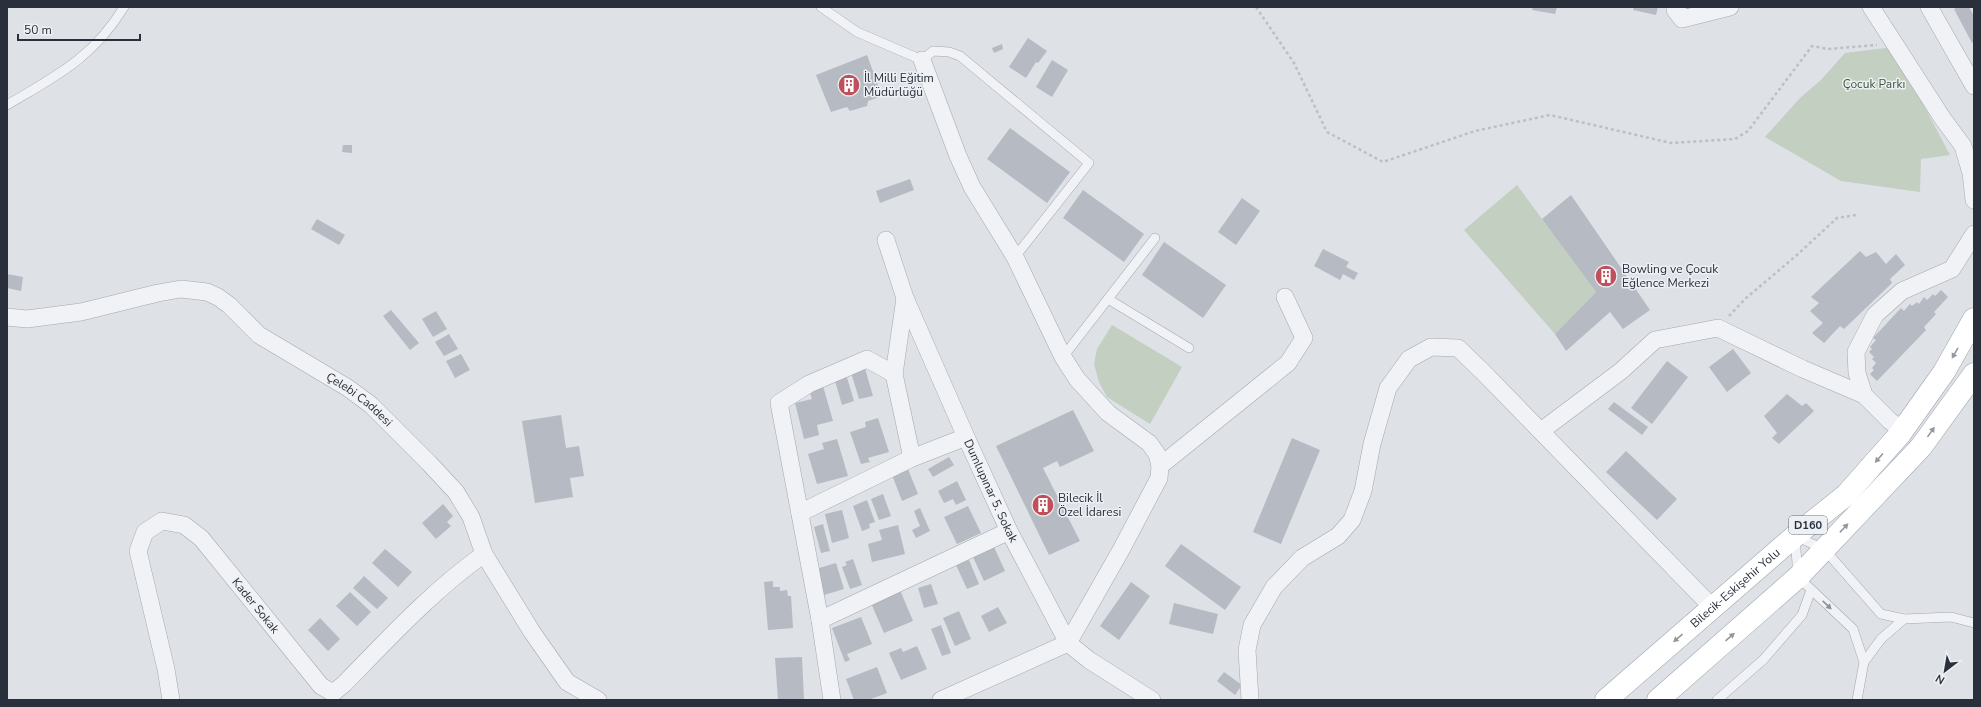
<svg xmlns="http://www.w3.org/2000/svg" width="1981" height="707" font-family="'Nunito Sans',sans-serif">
<rect width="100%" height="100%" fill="#dee1e6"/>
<!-- green -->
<g fill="#c3cfc0">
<path d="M1893,47l57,108 -29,4 -1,33 -79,-11 -76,-44 35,-39 21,-18 24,-27z"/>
<path d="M1517,185l79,107 -41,42 -91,-104z"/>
<path d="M1112,325l70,42 -32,57 -43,-27 -8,-15 -5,-18 3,-15z"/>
</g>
<!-- building -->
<g fill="#b6bac2">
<path d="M1533,7h24l-2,7 -23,-4z"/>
<path d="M1634,7h24l-2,8 -23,-5z"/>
<path d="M1958,7h11l5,9v26l-2,1 -18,-34z"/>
<path d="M1028,38l19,13 -9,12 -2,-1 -10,16 -17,-11z"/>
<path d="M1002,44l1,5 -9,4 -2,-5z"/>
<path d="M867,55l15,41 -14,5 -1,5 -17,5 -3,-4 -16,5 -15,-37z"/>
<path d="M1052,60l16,10 -16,27 -16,-10z"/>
<path d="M1010,128l60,44 -23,31 -60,-44z"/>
<path d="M343,145h9v8l-10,-1z"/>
<path d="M910,179l4,11 -34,13 -4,-12z"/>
<path d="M1083,190l61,44 -20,28 -61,-44z"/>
<path d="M1571,195l79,115 -27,19 -13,-17 -44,39 -11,-17 41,-42 -54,-73z"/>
<path d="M1242,198l18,13 -24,34 -18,-13z"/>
<path d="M317,219l28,16 -6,10 -28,-16z"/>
<path d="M1164,242l62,43 -23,33 -61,-43z"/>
<path d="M1323,249l26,13 -3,5 12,6 -4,7 -11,-6 -3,6 -26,-14z"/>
<path d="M1860,251l6,6 10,-5 10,12 10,-10 9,11 -15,14 2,4 -48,46 -4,-3 -16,17 -12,-10 11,-10 -13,-12 9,-8 -8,-6z"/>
<path d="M7,274l16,3 -2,14 -14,-3z"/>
<path d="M1941,290l7,7 -14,15 2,2 -12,13 2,3 -49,51 -7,-7 4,-4 -2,-2 4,-5 -4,-4 2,-2 -5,-5 3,-3 -2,-2 6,-7 -3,-2 28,-30 3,3 6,-7 2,2 5,-4 2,2 5,-7 3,3 6,-6 2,2z"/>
<path d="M391,310l28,33 -9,7 -27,-34z"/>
<path d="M436,311l11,18 -14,8 -11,-18z"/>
<path d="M449,334l9,15 -14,7 -9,-14z"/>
<path d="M1733,349l18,24 -24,19 -18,-25z"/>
<path d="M461,354l9,16 -15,8 -9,-17z"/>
<path d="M1667,361l21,16 -36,47 -21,-16z"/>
<path d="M864,365l9,31 -14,3 -9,-30z"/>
<path d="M845,371l9,30 -12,4 -9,-31z"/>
<path d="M823,386l10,35 -16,4 2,10 -15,4 -9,-36 17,-4 -3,-9z"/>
<path d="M1787,394l15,12 4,-3 8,8 -35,33 -7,-6 5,-5 -13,-17z"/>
<path d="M1614,402l34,25 -6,8 -34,-26z"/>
<path d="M1073,410l21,41 -34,16 -3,-6 -14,7 37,73 -31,14 -53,-109z"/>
<path d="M561,415l5,33 13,-2 5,30 -14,2 3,19 -38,6 -13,-82z"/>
<path d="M878,418l11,34 -21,6 2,4 -9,2 -11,-32 16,-5 -1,-5z"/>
<path d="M1292,438l28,12 -39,94 -28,-12z"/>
<path d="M837,439l11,37 -31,8 -9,-30 16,-5 -2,-6z"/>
<path d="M1626,451l51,48 -20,21 -51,-48z"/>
<path d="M949,457l5,8 -21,12 -5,-8z"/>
<path d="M908,469l10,25 -16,7 -10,-26z"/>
<path d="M957,481l9,19 -10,5 -3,-6 -9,4 -6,-12z"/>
<path d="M883,494l8,22 -12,4 -8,-21z"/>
<path d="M867,500l8,22 -6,2 1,4 -8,3 -9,-25z"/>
<path d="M443,504l10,12 -6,6 4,4 -15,13 -14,-16z"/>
<path d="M968,506l13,27 -24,11 -13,-27z"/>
<path d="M920,508l10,23 -14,7 -4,-8 8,-4 -6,-15z"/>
<path d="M842,510l7,28 -17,5 -7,-29z"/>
<path d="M823,524l7,27 -9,2 -7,-26z"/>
<path d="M898,525l7,29 -33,8 -4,-18 14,-4 -3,-10z"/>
<path d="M1181,544l60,43 -16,23 -60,-44z"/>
<path d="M994,547l11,24 -21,10 -11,-24z"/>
<path d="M385,549l27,23 -14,15 -26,-24z"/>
<path d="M853,559l9,26 -12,4 -8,-22 5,-2 -2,-3z"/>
<path d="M969,560l10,24 -12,5 -11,-24z"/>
<path d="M836,563l8,26 -20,6 -8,-26z"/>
<path d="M364,576l24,22 -11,11 -24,-21z"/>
<path d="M773,581v6h7v4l7,-1 1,6h3l2,32 -25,2 -4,-48z"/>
<path d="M1131,582l19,14 -31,44 -19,-14z"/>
<path d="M931,584l7,20 -14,4 -6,-20z"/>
<path d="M900,590l13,31 -29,12 -13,-30z"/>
<path d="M350,592l21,20 -14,14 -21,-20z"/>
<path d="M1174,603l44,11 -5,20 -44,-10z"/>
<path d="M998,607l9,16 -18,9 -8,-16z"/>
<path d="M959,611l12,28 -16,7 -12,-28z"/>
<path d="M861,617l11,27 -25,10 3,6 -5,2 -13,-34z"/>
<path d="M320,618l20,21 -12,12 -20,-21z"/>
<path d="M941,625l10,28 -9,3 -11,-27z"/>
<path d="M917,646l10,23 -26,11 -12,-27 12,-5 2,4z"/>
<path d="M802,657l2,43h-26l-3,-42z"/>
<path d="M877,667l10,26 -19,7h-14l-8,-21z"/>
<path d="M1224,672l18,13 -7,10 -18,-14z"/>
</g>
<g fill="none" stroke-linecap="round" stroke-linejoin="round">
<!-- service casing -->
<g stroke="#a4a8af" stroke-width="10">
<g id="service">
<path d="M821,7l36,25 65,28 11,-9 16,1 11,4 129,107 -74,94"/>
<path d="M7,105c49,-29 86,-47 117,-98"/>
<path d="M1108,299l81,49"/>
<path d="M1063,357l92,-119"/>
<path d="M1864,662l-11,-33 -55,-52 -3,-41 29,13 57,65 23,5"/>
<path d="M1717,700l46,-40 39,-45 9,-25"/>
<path d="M1857,700l7,-38 17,-23 23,-20 47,-2 23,6"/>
</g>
</g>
<!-- minor casing -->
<g stroke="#a4a8af" stroke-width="18">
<g id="minor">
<path d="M1678,7l-3,3 7,9 48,-12"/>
<path d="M1871,7l72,112 20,27 8,27 3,27"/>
<path d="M1929,7l45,79"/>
<path d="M922,60l36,96 14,31 43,70 48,100 14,22 31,34 41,30 8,11 3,12 -1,12 -38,72 -53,93 -127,57"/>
<path id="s1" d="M886,240l19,58 61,139 43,94 59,112 21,17 63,40"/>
<path d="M905,298l-11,76 18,84"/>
<path id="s2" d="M7,317l20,2 54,-7 77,-19 23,-4 26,3 11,5 11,8 30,30 89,53 23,17 58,58 27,29 15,25 13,37 48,78 35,50 31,18"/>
<path d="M1903,430l-13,-9 -26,-26 -7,-22 -1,-21 19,-37 27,-24 50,-22 22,-35"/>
<path d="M1541,431l80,-60 34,-31 63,-12 85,41 61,26"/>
<path d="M1160,466l128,-103 16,-25 -19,-41"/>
<path d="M800,513l112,-55 54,-21"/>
<path d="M820,620l189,-89"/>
<path id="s3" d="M171,700l-5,-31 -28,-118 7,-19 17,-11 22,4 17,13 120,148 12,7 11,-9c45,-46 88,-93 140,-130"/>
<path d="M832,700l-12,-80 -41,-217 30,-19 58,-25 27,15"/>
<path d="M1250,700l-3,-50 5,-25 22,-38 28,-29 36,-22 14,-16 11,-29 9,-47 16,-56 21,-29 22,-12 27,1 25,24 230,236"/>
</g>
</g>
<!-- primary casing -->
<g stroke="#9fa5b0" stroke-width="23">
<g id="primary">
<path id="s4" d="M1606,700l189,-164 51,-41 54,-61 44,-62 30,-53"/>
<path d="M1658,700l140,-123 123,-130 53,-73"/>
</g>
</g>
<!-- path -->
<g stroke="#bcbfc5" stroke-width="2.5" stroke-dasharray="3 3" stroke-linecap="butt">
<path d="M1256,7l38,56 33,69 56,30 92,-31 75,-16 121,28 64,-4 13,-8 64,-85 16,3 49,-4"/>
<path d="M1729,316l16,-17 52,-44 40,-37 19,-3"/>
</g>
<!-- service -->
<use href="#service" stroke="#f0f2f5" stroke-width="9"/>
<!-- minor -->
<use href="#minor" stroke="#f0f2f5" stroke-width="17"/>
<!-- primary -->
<use href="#primary" stroke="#fff" stroke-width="22"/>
</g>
<!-- one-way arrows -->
<defs><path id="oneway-solid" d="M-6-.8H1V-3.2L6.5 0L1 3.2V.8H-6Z"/></defs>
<g fill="#94979d">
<use href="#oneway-solid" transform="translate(1955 353) rotate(120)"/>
<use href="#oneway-solid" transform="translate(1931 432) rotate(-54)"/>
<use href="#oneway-solid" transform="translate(1879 458) rotate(131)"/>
<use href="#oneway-solid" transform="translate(1844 528) rotate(-47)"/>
<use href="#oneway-solid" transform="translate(1730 637) rotate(-41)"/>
<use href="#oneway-solid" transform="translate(1678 638) rotate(139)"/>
</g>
<use fill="#8c9098" href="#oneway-solid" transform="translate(1827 605) rotate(43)"/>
<!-- icons -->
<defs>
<g id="building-disc" transform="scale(1.15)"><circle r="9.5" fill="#bf4f5a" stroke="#edf0f4"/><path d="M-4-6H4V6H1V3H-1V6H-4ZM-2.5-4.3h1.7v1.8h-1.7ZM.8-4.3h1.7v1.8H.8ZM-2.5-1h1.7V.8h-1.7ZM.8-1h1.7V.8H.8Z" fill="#fff"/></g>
</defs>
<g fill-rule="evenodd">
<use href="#building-disc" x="849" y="85"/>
<use href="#building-disc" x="1606" y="276"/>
<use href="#building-disc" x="1043" y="505"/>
</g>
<g text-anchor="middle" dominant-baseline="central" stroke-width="3" stroke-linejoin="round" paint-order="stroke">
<!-- shield labels -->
<rect fill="#edf0f4" stroke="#646972" stroke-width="1" x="1789" y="516" width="38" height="18" rx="3"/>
<g font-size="11" font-weight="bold" fill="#292f3b">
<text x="1808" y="525">D160</text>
</g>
<!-- poi labels -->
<g font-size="12" fill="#292f3b" stroke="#edf0f4" text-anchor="start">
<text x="864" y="78">İl Milli Eğitim<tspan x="864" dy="14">Müdürlüğü</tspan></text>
<text x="1622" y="269">Bowling ve Çocuk<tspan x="1622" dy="14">Eğlence Merkezi</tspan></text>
<text x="1058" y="498">Bilecik İl<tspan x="1058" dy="14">Özel İdaresi</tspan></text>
</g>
<!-- park labels -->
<g font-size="12" fill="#3c5538" stroke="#edf0f4">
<text x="1874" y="84">Çocuk Parkı</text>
</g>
<!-- street labels -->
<g font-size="12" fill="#292f3b" stroke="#edf0f4">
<text stroke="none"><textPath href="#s2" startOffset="391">Çelebi Caddesi</textPath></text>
<text stroke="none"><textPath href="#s1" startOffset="272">Dumlupınar 5. Sokak</textPath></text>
<text stroke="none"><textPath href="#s4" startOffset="171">Bilecik-Eskişehir Yolu</textPath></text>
<text stroke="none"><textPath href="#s3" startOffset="324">Kader Sokak</textPath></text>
</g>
</g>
<!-- border -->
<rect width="1981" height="707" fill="none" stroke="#292f3b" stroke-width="16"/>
<!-- north arrow -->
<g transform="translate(1945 671) rotate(211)" stroke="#edf0f4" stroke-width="3" paint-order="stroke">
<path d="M0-3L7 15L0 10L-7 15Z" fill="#292f3b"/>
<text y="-6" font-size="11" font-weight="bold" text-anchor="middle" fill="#292f3b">N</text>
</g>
<!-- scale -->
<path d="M18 34v6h122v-6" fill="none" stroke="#292f3b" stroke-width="2"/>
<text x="24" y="34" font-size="12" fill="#292f3b" stroke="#edf0f4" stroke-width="3" paint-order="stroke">50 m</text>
</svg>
